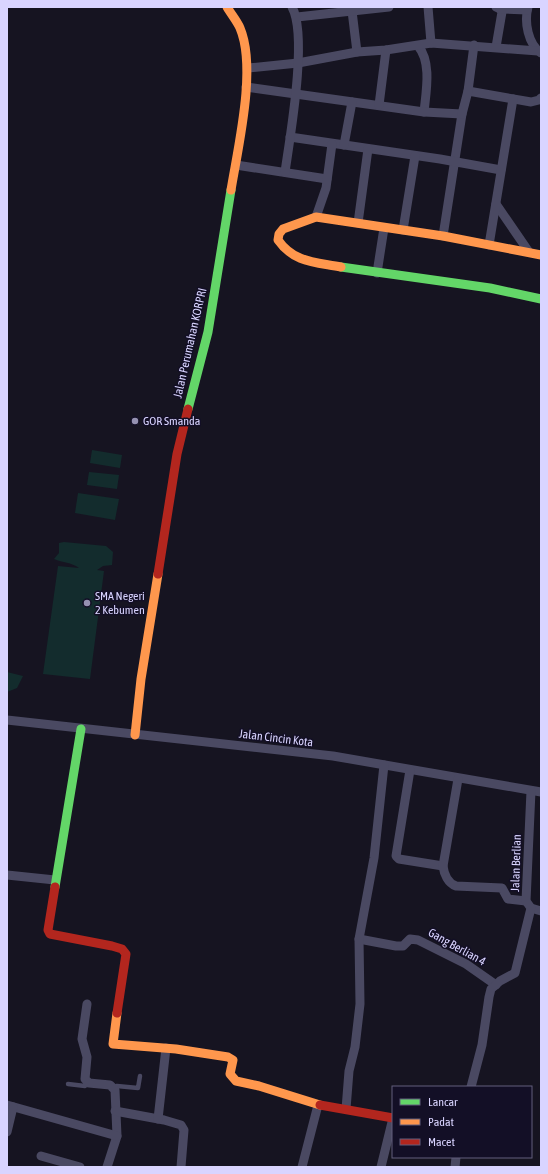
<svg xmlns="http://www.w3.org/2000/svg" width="548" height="1174" font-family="'Asap Condensed',sans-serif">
<rect width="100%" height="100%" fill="#161421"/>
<!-- green -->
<g fill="#132c2d">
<path d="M92,450l30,5 -2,13 -30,-5z"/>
<path d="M89,472l30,3 -2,14 -30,-4z"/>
<path d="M78,493l41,6 -4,21 -40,-7z"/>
<path d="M64,542l42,4 7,6 -1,13 -9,1 -6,4 7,1 -14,108 -47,-5 15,-108 21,2c-8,-6 -16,-5 -25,-9l5,-6v-10z"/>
<path d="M7,672l16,4 -6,12 -10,4z"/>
</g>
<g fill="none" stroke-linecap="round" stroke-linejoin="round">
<!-- lane -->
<g stroke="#4a4962" stroke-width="4.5">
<path d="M68,1084l17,2 1,-4"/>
<path d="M114,1087l3,-1 21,2 2,-12"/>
</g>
<!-- street -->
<g stroke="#4a4962" stroke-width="9">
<path d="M428,7l3,36"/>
<path d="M496,7l4,2 2,3 -6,35"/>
<path d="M528,7c-4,15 0,37 13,46"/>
<path d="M500,9l27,1"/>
<path d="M352,11l5,41"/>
<path d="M297,17l92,-10"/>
<path d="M418,46c14,16 8,46 6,66"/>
<path d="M248,68l50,-5 59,-11 29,-2 45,-7 107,8"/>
<path d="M246,87l178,25 38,2 -19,122"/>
<path d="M468,91l63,11 8,-2 2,-2"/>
<path d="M379,105l7,-55"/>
<path d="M462,114l6,-23 6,-46"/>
<path d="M290,137l150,22 61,11"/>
<path d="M344,145l8,-43"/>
<path d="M236,165l91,14"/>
<path d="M285,172c5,-35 23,-136 7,-165"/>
<path d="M496,204l33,48"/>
<path d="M316,217l10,-29 6,-44"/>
<path d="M358,223l10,-74"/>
<path d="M403,230l12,-74"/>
<path d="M489,245l24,-146"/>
<path d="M377,273l7,-45"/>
<path d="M7,720l326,36 208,36"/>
<path d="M410,770l-14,86 3,3 44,7"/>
<path d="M458,779l-15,87c1,8 5,17 13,20l46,2 6,11 18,2"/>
<path d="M7,875l48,5"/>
<path d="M531,908l10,3"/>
<path d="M359,939l37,7h7l7,-7 8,1 48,24 30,21"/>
<path d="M87,1004l-5,35 5,18 -2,22 4,4 21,2 5,5 2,46 -10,31"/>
<path d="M471,1087l11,-42 7,-48 2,-8 9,-8 15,-8 16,-65 -5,-7 5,-110"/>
<path d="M7,1105l110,31"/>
<path d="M346,1109l3,-38 6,-24 5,-43 -1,-65 15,-81 10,-93"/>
<path d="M115,1111l49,9 17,5 3,5 -3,37"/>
<path d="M158,1119l8,-71"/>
<path d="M7,1132l6,-25"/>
<path d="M41,1156l39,11"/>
<path d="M302,1167l16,-62"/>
<path d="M381,1167l12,-49"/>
<path d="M455,1167l1,-10"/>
</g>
<!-- fast -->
<g stroke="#63d668" stroke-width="9">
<path d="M341,267l149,21 51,11"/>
<path d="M188,409l20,-77 23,-142"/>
<path d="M55,887l26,-158"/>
</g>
<!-- slow -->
<g stroke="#ff974d" stroke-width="9">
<path d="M227,7c4,7 10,14 13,21 17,40 -2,119 -9,162"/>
<path d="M341,267c-25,-5 -47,-4 -63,-27l1,-6 4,-5 33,-12 127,19 98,19"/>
<path d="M135,735l6,-56 17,-105"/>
<path d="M117,1013l-4,31 63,5 52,8 5,3 -3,14 6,7 23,5 61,19"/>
</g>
<!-- jam -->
<g stroke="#b3261e" stroke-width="9">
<path d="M158,574l19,-120 11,-45"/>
<path d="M55,887l-7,43 2,4 62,12 10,3 4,5 -9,59"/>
<path d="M320,1105l73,13"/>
</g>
</g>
<!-- markers -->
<g fill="#9591b1" stroke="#130f26" stroke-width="1.5">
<circle cx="135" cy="421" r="4"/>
<circle cx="87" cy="603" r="4"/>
</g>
<g text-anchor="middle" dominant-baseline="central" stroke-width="3" stroke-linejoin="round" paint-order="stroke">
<!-- street labels -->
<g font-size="12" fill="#d9d4ff" stroke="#130f26">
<text transform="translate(190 343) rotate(-77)">Jalan Perumahan KORPRI</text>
<text transform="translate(276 738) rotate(7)">Jalan Cincin Kota</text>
<text transform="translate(516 863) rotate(-88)">Jalan Berlian</text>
<text transform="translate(457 947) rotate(29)">Gang Berlian 4</text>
</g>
<!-- poi labels -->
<g font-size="12" fill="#d9d4ff" stroke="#130f26" text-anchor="start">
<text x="143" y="421">GOR Smanda</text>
<text x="95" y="596">SMA Negeri<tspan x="95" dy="14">2 Kebumen</tspan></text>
</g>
</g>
<!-- border -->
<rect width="548" height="1174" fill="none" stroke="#d9d4ff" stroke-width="16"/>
<!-- legend -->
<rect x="392" y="1086" width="140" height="72" fill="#130f26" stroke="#625e7d"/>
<rect x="400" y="1099" width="20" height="6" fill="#63d668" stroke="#625e7d"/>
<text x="428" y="1106" font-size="12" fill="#d9d4ff">Lancar</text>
<rect x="400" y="1119" width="20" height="6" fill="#ff974d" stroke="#625e7d"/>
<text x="428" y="1126" font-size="12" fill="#d9d4ff">Padat</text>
<rect x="400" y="1139" width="20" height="6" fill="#b3261e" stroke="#625e7d"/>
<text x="428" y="1146" font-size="12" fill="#d9d4ff">Macet</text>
</svg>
